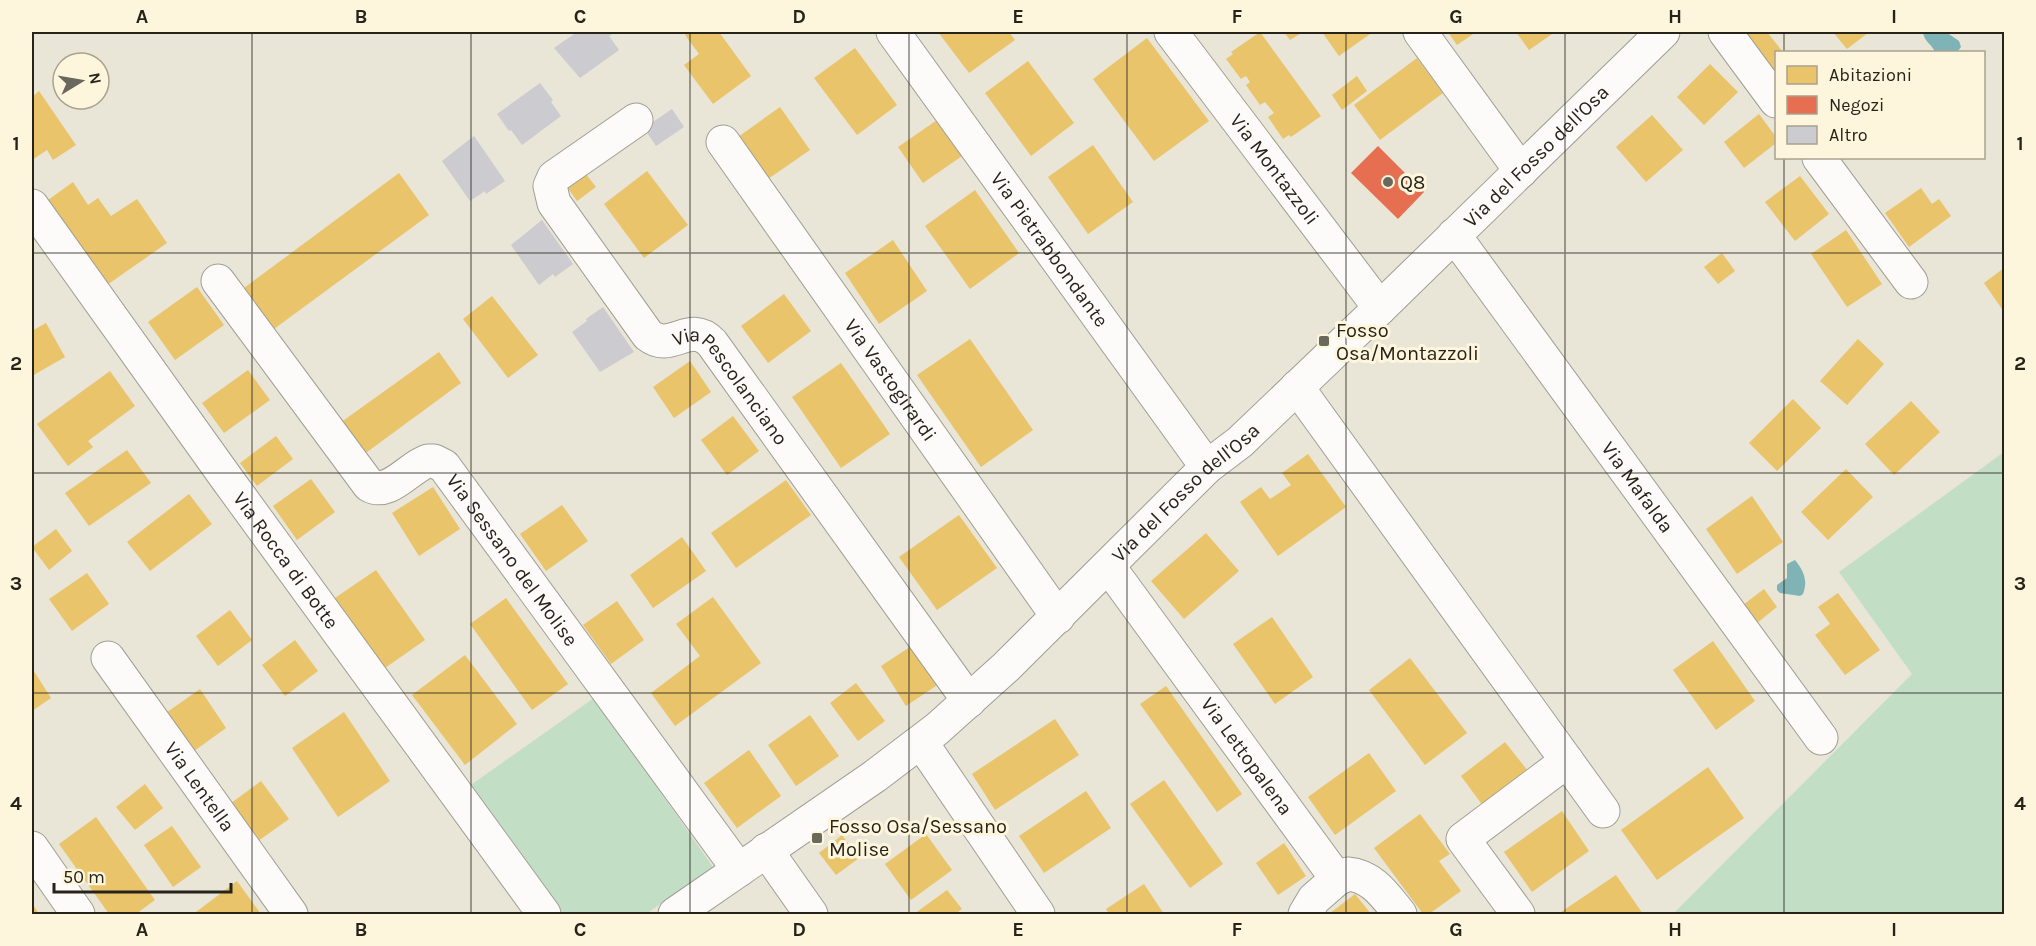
<svg xmlns="http://www.w3.org/2000/svg" width="2036" height="946" font-family="Karla,sans-serif">
<rect width="100%" height="100%" fill="#e9e5d7"/>
<!-- green -->
<g fill="#c2dec5">
<path d="M2004,452v462h-331l239,-240 -73,-102z"/>
<path d="M594,698l119,169 -67,47h-88l-90,-127z"/>
</g>
<!-- water -->
<g fill="#7fb3b5">
<path d="M1923,32h23l13,9 2,6 -4,5h-22c-3,-8 -11,-10 -12,-20z"/>
<path d="M1795,560c9,11 13,21 8,34l-3,2 -20,-3 -3,-3v-5l10,-7v-14z"/>
</g>
<!-- homes -->
<g fill="#e9c46a">
<path d="M689,32h30l32,44 -38,28 -29,-39 15,-11 -14,-19z"/>
<path d="M938,32h71l6,8 -46,33z"/>
<path d="M1260,32l61,84 -30,21 -2,-2 -6,4 -15,-22 6,-4 -9,-11 -5,3 -14,-20 4,-3 -4,-6 -5,3 -15,-20 7,-5 -2,-2z"/>
<path d="M1284,32h19l-13,8z"/>
<path d="M1322,32h51l-34,24z"/>
<path d="M1448,32h28l-19,13z"/>
<path d="M1516,32h39l-26,18z"/>
<path d="M1741,32h26l16,20h-7v17l-5,4z"/>
<path d="M1833,32h36l-22,17z"/>
<path d="M1147,38l62,83 -55,40 -61,-82z"/>
<path d="M855,48l42,57 -40,30 -43,-57z"/>
<path d="M1417,58l26,35 -63,47 -26,-35z"/>
<path d="M1028,61l46,62 -43,33 -46,-63z"/>
<path d="M1710,64l28,28 -34,33 -27,-28z"/>
<path d="M1357,76l10,15 -25,19 -10,-15z"/>
<path d="M39,91l37,54 -23,15 -6,-10 -15,10v-63z"/>
<path d="M780,107l30,43 -42,29 -30,-42z"/>
<path d="M1759,114l17,23v6l-32,25 -20,-26z"/>
<path d="M1652,115l31,35 -37,32 -30,-35z"/>
<path d="M940,118l25,36 -42,29 -25,-36z"/>
<path d="M1093,145l40,57 -45,32 -40,-57z"/>
<path d="M582,169l14,18 -19,14 -13,-18z"/>
<path d="M647,171l41,54 -44,33 -40,-54z"/>
<path d="M399,173l30,42 -155,114 -30,-41z"/>
<path d="M1800,176l29,38 -34,27 -30,-39z"/>
<path d="M73,182l15,23 10,-7 13,18 26,-17 30,44 -60,42 -59,-85z"/>
<path d="M1921,188l11,16 7,-5 12,17 -42,31 -24,-34z"/>
<path d="M975,190l44,63 -49,36 -45,-63z"/>
<path d="M1846,230l36,54 -35,23 -36,-53z"/>
<path d="M893,240l34,51 -48,33 -34,-51z"/>
<path d="M1722,253l13,18 -17,13 -14,-17z"/>
<path d="M2004,268v44l-20,-29z"/>
<path d="M197,287l27,38 -49,35 -27,-38z"/>
<path d="M784,294l27,37 -43,32 -27,-37z"/>
<path d="M492,296l46,59 -30,23 -45,-59z"/>
<path d="M46,323l19,34 -33,19v-45z"/>
<path d="M970,339l63,91 -52,37 -64,-92z"/>
<path d="M1858,339l26,25 -37,41 -27,-24z"/>
<path d="M439,352l22,31 -98,72 -23,-32z"/>
<path d="M690,361l21,31 -37,26 -21,-31z"/>
<path d="M841,363l49,71 -49,34 -49,-71z"/>
<path d="M248,370l22,30 -46,33 -22,-30z"/>
<path d="M110,371l25,35 -47,35 5,6 -25,19 -31,-42z"/>
<path d="M1793,399l28,29 -44,43 -28,-28z"/>
<path d="M1911,401l29,31 -46,43 -29,-31z"/>
<path d="M733,416l26,35 -32,24 -26,-35z"/>
<path d="M276,436l17,23 -36,27 -17,-23z"/>
<path d="M127,450l24,33 -62,43 -24,-33z"/>
<path d="M1308,454l38,53 -68,49 -38,-54 21,-15 9,12 21,-14 -9,-12z"/>
<path d="M1846,469l27,28 -45,43 -27,-28z"/>
<path d="M311,479l24,33 -38,28 -24,-34z"/>
<path d="M786,480l25,35 -75,53 -25,-35z"/>
<path d="M433,487l27,42 -41,27 -27,-43z"/>
<path d="M189,494l23,30 -62,47 -23,-29z"/>
<path d="M1752,496l31,46 -46,32 -31,-45z"/>
<path d="M562,505l26,36 -42,30 -26,-37z"/>
<path d="M959,515l38,53 -60,42 -38,-53z"/>
<path d="M56,529l16,22 -23,19 -17,-23z"/>
<path d="M1206,533l33,38 -55,48 -33,-38z"/>
<path d="M682,537l24,34 -53,37 -23,-33z"/>
<path d="M376,570l49,70 -40,28 -50,-70z"/>
<path d="M87,573l22,31 -37,27 -23,-32z"/>
<path d="M1764,589l13,18 -20,16 -14,-18z"/>
<path d="M1838,593l42,57 -35,25 -30,-40 15,-11 -12,-17z"/>
<path d="M713,597l48,66 -86,63 -24,-33 49,-37 -24,-32z"/>
<path d="M506,598l62,86 -36,26 -62,-86z"/>
<path d="M617,601l27,39 -33,24 -28,-39z"/>
<path d="M230,610l22,30 -34,26 -22,-30z"/>
<path d="M1272,617l41,60 -38,27 -42,-60z"/>
<path d="M295,640l23,31 -33,25 -23,-31z"/>
<path d="M1713,641l42,60 -39,29 -43,-60z"/>
<path d="M916,643l26,39 -36,24 -25,-40z"/>
<path d="M465,655l52,69 -52,41 -53,-70z"/>
<path d="M1410,658l57,75 -42,32 -56,-75z"/>
<path d="M32,668l19,30 -19,13z"/>
<path d="M856,683l29,38 -27,20 -28,-38z"/>
<path d="M1166,686l76,108 -25,18 -77,-108z"/>
<path d="M200,689l26,39 -36,26 -27,-39z"/>
<path d="M344,712l46,69 -52,36 -46,-69z"/>
<path d="M810,715l29,41 -43,30 -28,-41z"/>
<path d="M1055,719l24,36 -84,55 -23,-36z"/>
<path d="M1505,742l23,29 -45,35 -22,-30z"/>
<path d="M749,750l32,46 -44,32 -33,-45z"/>
<path d="M1369,753l27,38 -61,44 -27,-38z"/>
<path d="M1708,767l36,51 -87,62 -36,-50z"/>
<path d="M1164,780l59,84 -33,24 -60,-84z"/>
<path d="M261,781l28,38 -35,25 -27,-38z"/>
<path d="M145,784l18,24 -28,22 -19,-23z"/>
<path d="M1086,791l25,37 -67,45 -25,-37z"/>
<path d="M1562,811l27,40 -57,41 -28,-40z"/>
<path d="M1420,814l30,40 -11,7 22,30 -32,23h-6l-49,-66z"/>
<path d="M96,817l59,83 -19,14h-27l-50,-70z"/>
<path d="M172,826l29,41 -28,20 -29,-42z"/>
<path d="M926,834l26,36 -41,30 -26,-36z"/>
<path d="M842,835l17,23 -23,17 -17,-22z"/>
<path d="M1284,843l22,33 -28,19 -22,-32z"/>
<path d="M1616,875l27,39h-85z"/>
<path d="M237,881l24,33h-64l-1,-2z"/>
<path d="M1144,884l20,30h-55l-3,-5z"/>
<path d="M947,890l15,19 -7,5h-41z"/>
<path d="M1355,894l16,20h-42z"/>
<path d="M32,903l7,11h-7z"/>
</g>
<!-- shops -->
<path fill="#e76f51" d="M1378,146l46,46 -26,27 -47,-46z"/>
<!-- building -->
<g fill="#cccbcf">
<path d="M577,32h33l2,2 -3,2 10,14 -39,28 -26,-30z"/>
<path d="M540,83l13,17 -2,2 10,14 -39,29 -11,-15 -2,1 -12,-17z"/>
<path d="M672,109l12,18 -28,19 -12,-18z"/>
<path d="M474,136l31,45 -19,13 -1,-3 -15,10 -28,-40z"/>
<path d="M542,220l31,44 -18,13 -2,-3 -14,11 -28,-40z"/>
<path d="M603,307l31,45 -34,20 -28,-40 15,-11 -1,-2z"/>
</g>
<g fill="none" stroke-linecap="round" stroke-linejoin="round">
<!-- minor casing -->
<g stroke="#a19e93" stroke-width="35">
<g id="minor">
<path id="s1" d="M893,32l314,435"/>
<path id="s2" d="M1171,32l209,276"/>
<path d="M1420,32l101,139"/>
<path d="M1725,32l51,69"/>
<path id="s3" d="M636,120l-82,57 -4,9 4,17 94,132c24,19 41,-16 64,8l257,358"/>
<path id="s4" d="M723,142l335,475"/>
<path d="M1819,158l92,124"/>
<path id="s5" d="M32,206l195,273 317,435"/>
<path id="s6" d="M1454,235l367,503"/>
<path id="s7" d="M218,281l151,204c20,12 40,-18 59,-24h6l10,5 295,404"/>
<path d="M1297,387l306,424"/>
<path id="s8" d="M1109,567l228,312 11,-5c25,2 38,23 52,40"/>
<path id="s9" d="M108,658l183,256"/>
<path d="M921,742l117,172"/>
<path d="M32,848l46,66"/>
<path d="M766,850l45,64"/>
<path id="s10" d="M675,914l200,-138 62,-47 69,-62 201,-200 33,-25 140,-134 283,-276"/>
<path d="M1305,914l9,-15 23,-20"/>
<path d="M1518,914l-55,-75 104,-78"/>
</g>
</g>
<!-- minor -->
<use href="#minor" stroke="#fcfbf9" stroke-width="33"/>
</g>
<!-- grid -->
<path fill="none" stroke="#26231a" stroke-width="1.5" stroke-opacity="0.55" d="M252,32v882M471,32v882M690,32v882M909,32v882M1127,32v882M1346,32v882M1565,32v882M1784,32v20M1784,158v756M32,253h1972M32,473h1972M32,693h1972"/>
<!-- markers -->
<g fill="#6a675c" stroke="#fef6dc" stroke-width="2">
<circle cx="1388" cy="182" r="6"/>
<rect x="1318" y="335" width="12" height="12" rx="3"/>
<rect x="811" y="832" width="12" height="12" rx="3"/>
</g>
<g text-anchor="middle" dominant-baseline="central" stroke-width="6" stroke-linejoin="round" paint-order="stroke">
<!-- street labels -->
<g font-size="20" fill="#26231a" stroke="#fef6dc">
<text stroke="none"><textPath href="#s10" startOffset="1150">Via del Fosso dell'Osa</textPath></text>
<text stroke="none"><textPath href="#s2" startOffset="172">Via Montazzoli</textPath></text>
<text stroke="none"><textPath href="#s1" startOffset="268">Via Pietrabbondante</textPath></text>
<text stroke="none"><textPath href="#s4" startOffset="291">Via Vastogirardi</textPath></text>
<text stroke="none"><textPath href="#s3" startOffset="398">Via Pescolanciano</textPath></text>
<text stroke="none"><textPath href="#s6" startOffset="312">Via Mafalda</textPath></text>
<text stroke="none"><textPath href="#s10" startOffset="664">Via del Fosso dell'Osa</textPath></text>
<text stroke="none"><textPath href="#s7" startOffset="454">Via Sessano del Molise</textPath></text>
<text stroke="none"><textPath href="#s5" startOffset="436">Via Rocca di Botte</textPath></text>
<text stroke="none"><textPath href="#s8" startOffset="234">Via Lettopalena</textPath></text>
<text stroke="none"><textPath href="#s9" startOffset="158">Via Lentella</textPath></text>
</g>
<!-- poi labels -->
<g font-size="20" fill="#26231a" stroke="#fef6dc" text-anchor="start">
<text x="1400" y="182">Q8</text>
<text x="1336" y="330">Fosso<tspan x="1336" dy="23">Osa/Montazzoli</tspan></text>
<text x="829" y="826">Fosso Osa/Sessano<tspan x="829" dy="23">Molise</tspan></text>
</g>
</g>
<!-- border -->
<rect width="2036" height="946" fill="none" stroke="#fef6dc" stroke-width="66"/>
<!-- legend -->
<rect x="1775" y="51" width="210" height="108" fill="#fef6dc" stroke="#a8a28e" stroke-width="1.5"/>
<rect x="1787" y="66" width="30" height="18" fill="#e9c46a" stroke="#a8a28e" stroke-width="1.5"/>
<text x="1829" y="81" font-size="18" fill="#26231a">Abitazioni</text>
<rect x="1787" y="96" width="30" height="18" fill="#e76f51" stroke="#a8a28e" stroke-width="1.5"/>
<text x="1829" y="111" font-size="18" fill="#26231a">Negozi</text>
<rect x="1787" y="126" width="30" height="18" fill="#cccbcf" stroke="#a8a28e" stroke-width="1.5"/>
<text x="1829" y="141" font-size="18" fill="#26231a">Altro</text>
<!-- north arrow -->
<g transform="translate(81 81) rotate(79)"><circle r="28" fill="#fef6dc" stroke="#a8a28e" stroke-width="1.5"/>
<path d="M0-4.5L10 22L0 15L-10 22Z" fill="#6a675c"/>
<text y="-9" font-size="16" font-weight="bold" text-anchor="middle" fill="#26231a">N</text>
</g>
<!-- scale -->
<path d="M54 883v9h177v-9" fill="none" stroke="#26231a" stroke-width="3"/>
<text x="63" y="883" font-size="18" fill="#26231a" stroke="#fef6dc" stroke-width="4.5" paint-order="stroke">50 m</text>
<rect x="33" y="33" width="1970" height="880" fill="none" stroke="#26231a" stroke-width="2"/>
<g font-size="20" text-anchor="middle" font-weight="bold" fill="#26231a">
<text x="142" y="23">A</text>
<text x="361" y="23">B</text>
<text x="580" y="23">C</text>
<text x="799" y="23">D</text>
<text x="1018" y="23">E</text>
<text x="1237" y="23">F</text>
<text x="1456" y="23">G</text>
<text x="1675" y="23">H</text>
<text x="1894" y="23">I</text>
<text x="16" y="150">1</text>
<text x="2020" y="150">1</text>
<text x="16" y="370">2</text>
<text x="2020" y="370">2</text>
<text x="16" y="590">3</text>
<text x="2020" y="590">3</text>
<text x="16" y="810">4</text>
<text x="2020" y="810">4</text>
<text x="142" y="936">A</text>
<text x="361" y="936">B</text>
<text x="580" y="936">C</text>
<text x="799" y="936">D</text>
<text x="1018" y="936">E</text>
<text x="1237" y="936">F</text>
<text x="1456" y="936">G</text>
<text x="1675" y="936">H</text>
<text x="1894" y="936">I</text>
</g>
</svg>
